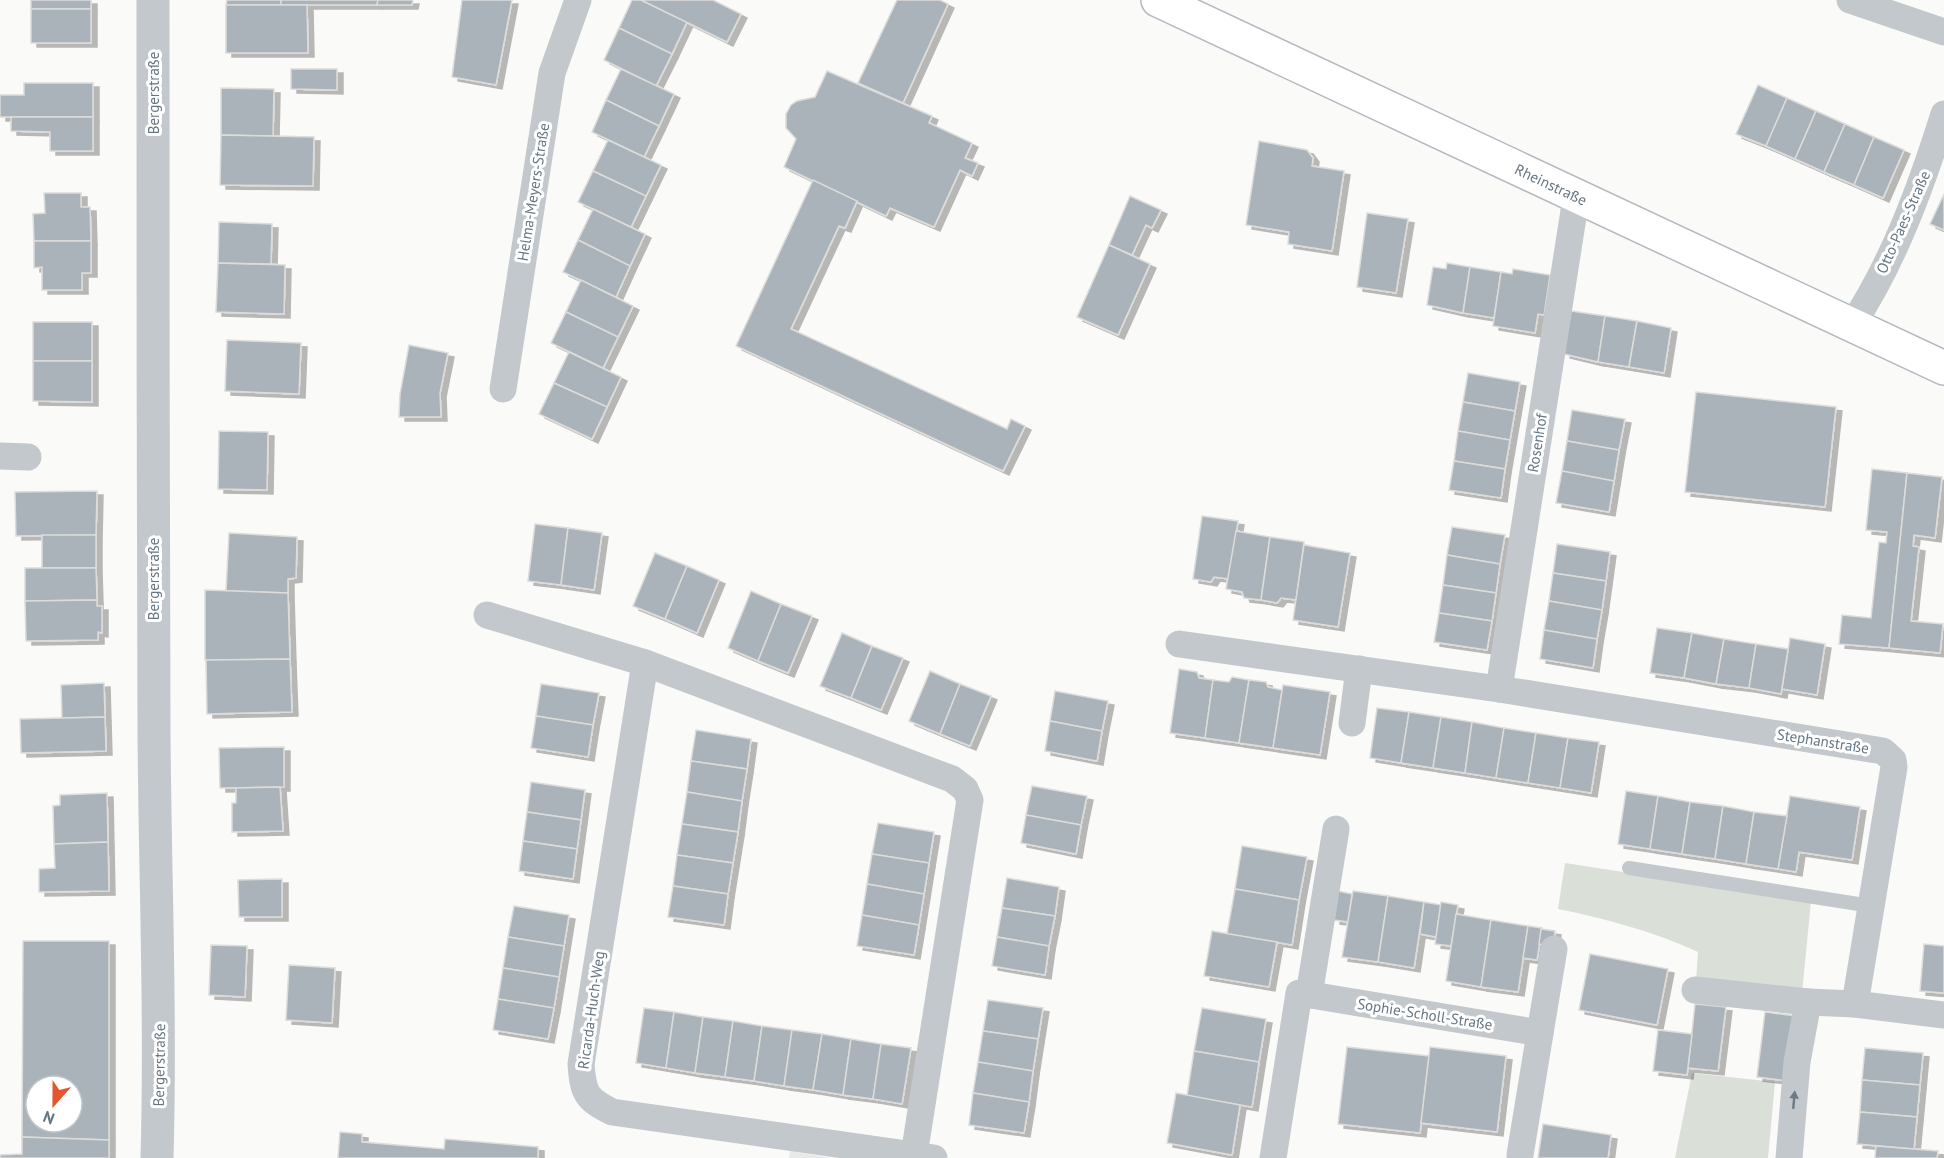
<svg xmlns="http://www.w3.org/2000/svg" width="1944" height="1158" font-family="'PT Sans',sans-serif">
<defs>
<filter id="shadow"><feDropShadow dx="6" dy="4" stdDeviation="0" flood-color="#0004"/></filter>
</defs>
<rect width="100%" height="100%" fill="#fafaf8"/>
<!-- built -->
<path fill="#e8e9e9" d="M790,1151l41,7h-42z"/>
<!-- green -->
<g fill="#dadfd7">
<path d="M1565,863l246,38 -9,92 -106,-11 2,-30c-46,-21 -91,-33 -140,-43z"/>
<path d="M1692,1073l83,9 -7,76h-93z"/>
</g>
<!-- building -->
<g fill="#aab3b9" stroke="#dcdcda" stroke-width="1.5" fill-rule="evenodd" filter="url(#shadow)">
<rect x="31" y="0" width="60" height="9"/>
<path d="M227,0h54v5h-55z"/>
<path d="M281,0h97l-1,5h-96z"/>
<path d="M378,0h35l-1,5h-35z"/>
<path d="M462,0h50l-16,85 -44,-8z"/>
<path d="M632,0h9l46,22 -15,32 -53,-26z"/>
<path d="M641,0h72l28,14 -14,28z"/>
<path d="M897,0h43l8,4 -45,99 -45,-20z"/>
<path d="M226,5h81l1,48h-82z"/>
<rect x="31" y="9" width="60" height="34"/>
<path d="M619,28l53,26 -16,32 -52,-26z"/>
<path d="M291,69h46v21l-46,-1z"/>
<path d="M621,69l53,25 -15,32 -53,-26z"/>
<path d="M827,71l105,45 -3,7 43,20 -7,15 13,5 -6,13 -12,-6 -26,57 -44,-19 -4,8 -102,-49 12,-28 -10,-11v-14l5,-9 6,-4 18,-4z"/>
<path d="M24,83h69v34h-93v-22h24z"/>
<path d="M1758,85l29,13 -21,48 -30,-12z"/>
<path d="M221,88l53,1 -1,47 -52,-1z"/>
<path d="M1787,98l29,13 -21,48 -29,-13z"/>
<path d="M606,100l53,26 -15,31 -52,-25z"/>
<path d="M1816,111l29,13 -21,48 -29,-13z"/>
<path d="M11,117h82v34h-43v-19l-39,-1z"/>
<path d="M1845,124l29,13 -20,48 -30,-13z"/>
<path d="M221,135l93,2 -1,49 -93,-1z"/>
<path d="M1874,137l30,13 -21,48 -29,-13z"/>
<path d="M608,140l53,25 -15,31 -53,-25z"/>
<path d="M1259,141l48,9 6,8 -1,8 32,5 -12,80 -44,-7 1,-12 -43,-7z"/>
<path d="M593,171l53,25 -15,31 -53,-25z"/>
<path d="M813,180l44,21 -12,27 -6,-2 -48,103 216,100 4,-10 14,7 -22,45 -267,-125z"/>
<path d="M44,193h37v14h9l1,34h-57l-1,-27 12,-1z"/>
<path d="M1944,194v36l-14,-6z"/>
<path d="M1130,196l31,14 -9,18 -6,-3 -14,30 -23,-10z"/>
<path d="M593,209l52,25 -15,32 -52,-26z"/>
<path d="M1367,213l41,6 -12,74 -39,-6z"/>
<path d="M219,222l53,2 -1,40 -53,-1z"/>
<path d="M578,240l52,26 -14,31 -53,-25z"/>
<path d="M34,241h57v32h-9v17h-40v-23l-8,1z"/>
<path d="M1109,245l41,19 -32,71 -41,-18z"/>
<path d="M218,263l67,2 -1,49 -68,-2z"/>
<path d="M1447,263l23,4 -7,46 -36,-8 6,-38 13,2z"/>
<path d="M1470,267l31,5 -7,46 -31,-5z"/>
<path d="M1513,269l37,6 -6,40 -6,-1 -3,19 -42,-7 8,-54 11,2z"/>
<path d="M581,280l52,26 -15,31 -52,-25z"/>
<path d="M1571,311l34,5 -7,46 -34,-8z"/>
<path d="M566,312l52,25 -15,31 -52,-25z"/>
<path d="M1605,316l32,5 -8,46 -31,-5z"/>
<path d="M1637,321l34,7 -7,45 -35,-6z"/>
<rect x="33" y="322" width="59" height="39"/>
<path d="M227,340l74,3 -2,51 -74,-3z"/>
<path d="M409,345l39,8 -8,40 1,24h-42l1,-23z"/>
<path d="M569,352l52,25 -14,30 -53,-24z"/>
<path d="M33,361h59v41l-59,-1z"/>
<path d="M1468,373l52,9 -5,29 -52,-9z"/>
<path d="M554,383l53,24 -15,32 -53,-25z"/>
<path d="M1696,392l140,15 -11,100 -140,-15z"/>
<path d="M1463,402l52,9 -5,29 -52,-9z"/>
<path d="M1572,410l53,9 -6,31 -52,-9z"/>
<path d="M219,431l49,1 -1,58 -49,-1z"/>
<path d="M1458,431l52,9 -5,29 -51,-8z"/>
<path d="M1567,441l52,9 -5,31 -52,-10z"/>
<path d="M1454,461l51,8 -4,29 -52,-8z"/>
<path d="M1872,469l35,4 -18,175 -50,-4 3,-29 29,3 8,-76 7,1 1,-11 -21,-2z"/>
<path d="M1562,471l52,10 -5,31 -53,-9z"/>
<path d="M1907,473l35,4 -7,61 -21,-3 -1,11 6,1 -8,74 32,3 -3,29 -51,-5z"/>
<path d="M97,491l-1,44 -80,1 -1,-44z"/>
<path d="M1202,516l36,5 -9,58 -15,-2 -3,5 -18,-3z"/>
<path d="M535,524l33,4 -7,57 -33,-4z"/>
<path d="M1452,527l53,8 -5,29 -53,-9z"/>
<path d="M568,528l34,5 -8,57 -33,-5z"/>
<path d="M1236,531l34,6 -9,63 -17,-2 -2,-6 -16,-3z"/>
<path d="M229,533l68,4 -1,41 -8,1v14l-62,-2z"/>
<rect x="42" y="535" width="54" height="33"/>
<path d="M1270,537l34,5 -8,58 -15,-2 -4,5 -16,-3z"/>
<path d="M1557,544l53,8 -4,29 -53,-8z"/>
<path d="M1304,545l46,8 -12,74 -45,-7z"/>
<path d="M655,553l32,13 -22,53 -32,-13z"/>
<path d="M1447,555l53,9 -4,29 -53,-8z"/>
<path d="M687,566l32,14 -22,53 -32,-14z"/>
<path d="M25,568h71l1,32 -72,1z"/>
<path d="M1553,573l53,8 -4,29 -53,-9z"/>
<path d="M1443,585l53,8 -4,28 -53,-8z"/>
<path d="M205,590l83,3 2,66 -85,1z"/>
<path d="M751,591l30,13 -23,57 -30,-13z"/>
<path d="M97,600v6h5v27l-4,-1v8l-72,1 -1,-40z"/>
<path d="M1549,601l53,9 -5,29 -53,-9z"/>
<path d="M781,604l31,12 -24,57 -30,-12z"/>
<path d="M1439,613l53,8 -5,29 -53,-8z"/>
<path d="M1657,628l35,5 -8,45 -34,-5z"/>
<path d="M1544,630l53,9 -4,29 -53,-9z"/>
<path d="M842,633l30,13 -21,52 -31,-12z"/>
<path d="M1692,633l32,6 -8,45 -32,-6z"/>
<path d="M1790,638l35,6 -8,51 -35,-6z"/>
<path d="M1724,639l32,5 -7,44 -33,-4z"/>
<path d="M1756,644l32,5 -7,45 -32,-6z"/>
<path d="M872,646l31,12 -22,52 -30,-12z"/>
<path d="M290,659l2,53 -85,2 -1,-54z"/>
<path d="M1179,669l18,3 2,6 14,2 -8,58 -35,-5z"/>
<path d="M930,671l30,13 -20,50 -31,-13z"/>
<path d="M1232,677l17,3 -10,63 -34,-5 8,-58 16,2z"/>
<path d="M1249,680l17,2 2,5 14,3 -9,58 -34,-5z"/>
<path d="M104,683l1,34 -43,1 -1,-33z"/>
<path d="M541,684l58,9 -6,32 -57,-9z"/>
<path d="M960,684l31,12 -21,50 -30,-12z"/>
<path d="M1283,685l47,7 -10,63 -47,-7z"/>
<path d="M1055,691l53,10 -6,30 -52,-10z"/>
<path d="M1377,708l32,4 -8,51 -31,-5z"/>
<path d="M1409,712l32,5 -8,51 -32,-5z"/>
<path d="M536,716l57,9 -5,32 -57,-9z"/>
<path d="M105,717l1,34 -85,2 -1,-34z"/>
<path d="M1441,717l31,5 -7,51 -32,-5z"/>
<path d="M1050,721l52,10 -5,30 -52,-10z"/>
<path d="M1472,722l32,6 -8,50 -31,-5z"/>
<path d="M1504,728l32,5 -8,50 -32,-5z"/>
<path d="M696,730l55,9 -4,30 -56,-8z"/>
<path d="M1536,733l32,5 -8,50 -32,-5z"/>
<path d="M1568,738l31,4 -8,51 -31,-5z"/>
<path d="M284,747v40l-64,1 -1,-40z"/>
<path d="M691,761l56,8 -5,32 -55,-9z"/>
<path d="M531,782l54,8 -4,30 -54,-8z"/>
<path d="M1032,786l55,10 -6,29 -55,-10z"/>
<path d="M280,787l3,44 -51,1v-29h4v-15z"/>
<path d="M1626,791l32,5 -8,53 -32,-5z"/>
<path d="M687,792l55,9 -4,31 -56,-8z"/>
<path d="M107,793l1,49 -54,2 -1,-38 7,-1v-10z"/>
<path d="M1658,796l32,6 -8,52 -32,-5z"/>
<path d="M1790,796l70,11 -8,53 -53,-8 -3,20 -18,-3z"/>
<path d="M1690,802l33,4 -8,53 -33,-5z"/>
<path d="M1723,806l31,6 -8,52 -31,-5z"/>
<path d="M527,812l54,8 -4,29 -54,-8z"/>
<path d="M1754,812l33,4 -9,53 -32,-5z"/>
<path d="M1026,815l55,10 -5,29 -55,-11z"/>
<path d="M878,823l56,9 -5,31 -57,-9z"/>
<path d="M682,824l56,8 -5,31 -56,-8z"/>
<path d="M523,841l54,8 -4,30 -54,-8z"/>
<path d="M108,842l1,49 -70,1v-23l16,-1 -1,-24z"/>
<path d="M1242,846l65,11 -8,43 -64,-11z"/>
<path d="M872,854l57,9 -5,31 -57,-10z"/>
<path d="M677,855l56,8 -5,31 -55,-8z"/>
<path d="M1007,878l52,9 -4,29 -53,-8z"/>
<path d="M282,879v38h-43l-1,-37z"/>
<path d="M867,884l57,10 -5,31 -57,-10z"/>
<path d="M673,886l55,8 -4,31 -56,-8z"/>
<path d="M1235,889l64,11 -7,45 -65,-11z"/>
<path d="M1338,891l14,3 -4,28 -14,-2z"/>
<path d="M1353,891l35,5 -10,66 -36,-5z"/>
<path d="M1388,896l36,6 -10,66 -36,-6z"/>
<path d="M1424,902l17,3 -5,32 -16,-3z"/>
<path d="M1441,902l17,3 -7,41 -16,-2z"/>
<path d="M514,906l55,9 -5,31 -56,-9z"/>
<path d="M1002,908l53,8 -6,30 -52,-9z"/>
<path d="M1456,914l35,6 -10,67 -35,-6z"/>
<path d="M862,915l57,10 -5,30 -57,-9z"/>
<path d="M1491,920l37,6 -10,66 -37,-5z"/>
<path d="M1528,926l14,2 -5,32 -14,-2z"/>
<path d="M1541,929l14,2 -2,15 -14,-2z"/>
<path d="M1212,931l65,11 -8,45 -65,-11z"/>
<path d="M508,937l56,9 -5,31 -56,-9z"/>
<path d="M997,937l52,9 -4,29 -53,-9z"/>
<path d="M23,941h86v199l-87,-3zM36,1086h36v36h-36z"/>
<path d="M1924,944l20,2v47l-24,-2z"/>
<path d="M211,945l36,1 -2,51 -36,-2z"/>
<path d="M1590,954l78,15 -11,56 -78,-15z"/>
<path d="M289,965l46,3 -3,55 -46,-3z"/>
<path d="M503,968l56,9 -5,31 -56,-9z"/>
<path d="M498,999l56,9 -6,31 -55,-9z"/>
<path d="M988,1000l55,8 -5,31 -55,-8z"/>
<path d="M1695,1004l31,3 -8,64 -30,-3z"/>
<path d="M644,1008l30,4 -8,56 -30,-5z"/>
<path d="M1202,1008l64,11 -7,43 -65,-11z"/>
<path d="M674,1012l29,5 -8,56 -29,-5z"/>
<path d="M1765,1012l31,4 -8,65 -31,-4z"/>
<path d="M703,1017l30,4 -8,56 -30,-4z"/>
<path d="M733,1021l29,5 -8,55 -29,-4z"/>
<path d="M762,1026l30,4 -8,56 -30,-5z"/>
<path d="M792,1030l30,4 -9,56 -29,-4z"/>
<path d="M1658,1030l34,4 -5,41 -34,-4z"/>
<path d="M983,1031l55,8 -5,32 -55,-9z"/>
<path d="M822,1034l29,5 -8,56 -30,-5z"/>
<path d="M851,1039l30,5 -8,55 -30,-4z"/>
<path d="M881,1044l30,4 -9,56 -29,-5z"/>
<path d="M1347,1047l82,9 -9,77 -82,-9z"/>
<path d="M1430,1047l76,9 -9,76 -76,-9z"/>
<path d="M1865,1048l58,5 -3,32 -58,-5z"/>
<path d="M1194,1051l65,11 -7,45 -65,-11z"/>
<path d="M978,1062l55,9 -4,31 -56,-9z"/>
<path d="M1862,1080l58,5 -3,32 -57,-5z"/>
<path d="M973,1093l56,9 -5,31 -55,-8z"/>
<path d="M1176,1093l64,12 -8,50 -65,-12z"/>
<path d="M1860,1112l57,5 -3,32 -57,-5z"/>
<path d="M1543,1124l68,11 -3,23h-70z"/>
<path d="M340,1132l22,2v8l82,7 1,-10 93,8v11h-200z"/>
<path d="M22,1137l87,3v18h-109v-3l22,-1z"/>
<path d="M1876,1146l62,5 -1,7h-62z"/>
</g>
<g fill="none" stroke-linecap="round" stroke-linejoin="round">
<!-- secondary casing -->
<g stroke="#b3babf" stroke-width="36">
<g id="secondary">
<path id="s1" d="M1158,0l786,368"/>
</g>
</g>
<!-- service -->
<path stroke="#c3c8cc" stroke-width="14" d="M1629,868l242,38"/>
<!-- minor -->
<g stroke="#c3c8cc" stroke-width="27">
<path d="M1850,0l94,32"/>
<path d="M1852,325c42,-64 69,-138 92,-211"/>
<path d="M503,389l49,-316 26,-73"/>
<path d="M0,456l28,1"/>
<path d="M487,615l158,48 307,116 13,10 5,11 -56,355 20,3"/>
<path d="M1179,644l320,45 384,62 10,9 1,7 -39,237 89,11"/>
<path d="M645,663l-64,401c2,29 5,35 31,48l302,43"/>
<path d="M1499,689l77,-491"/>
<path d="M1352,723l7,-54"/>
<path d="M1695,990l113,12"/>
<path d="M1309,995l27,-166"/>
<path d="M1540,1033l14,-84"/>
<path d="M1273,1158l26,-165 241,40 -20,122"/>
<path d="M1789,1158l8,-96 11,-60 47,2"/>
</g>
<!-- tertiary -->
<path stroke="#c3c8cc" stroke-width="33" d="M153,0c0,244 0,489 1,733 1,142 7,283 3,425"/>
<!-- secondary -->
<use href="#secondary" stroke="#fff" stroke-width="33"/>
</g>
<!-- one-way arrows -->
<defs><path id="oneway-solid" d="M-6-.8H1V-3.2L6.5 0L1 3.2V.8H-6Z" transform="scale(1.5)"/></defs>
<use fill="#6a7a87" href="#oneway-solid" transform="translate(1794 1100) rotate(-85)"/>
<g text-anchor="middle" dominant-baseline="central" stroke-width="6" stroke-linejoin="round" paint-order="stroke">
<!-- street labels -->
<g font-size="15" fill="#657683" stroke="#fff">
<text transform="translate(153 93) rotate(-90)">Bergerstraße</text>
<text stroke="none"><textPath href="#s1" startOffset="434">Rheinstraße</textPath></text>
<text transform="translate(533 192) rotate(-81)">Helma-Meyers-Straße</text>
<text transform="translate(1903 222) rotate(-66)">Otto-Paes-Straße</text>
<text transform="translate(1537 443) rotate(-81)">Rosenhof</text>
<text transform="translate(153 579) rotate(-90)">Bergerstraße</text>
<text transform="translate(1823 741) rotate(9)">Stephanstraße</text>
<text transform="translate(591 1010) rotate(-82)">Ricarda-Huch-Weg</text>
<text transform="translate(1425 1014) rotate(9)">Sophie-Scholl-Straße</text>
<text transform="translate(159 1065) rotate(-89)">Bergerstraße</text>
</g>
</g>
<!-- north arrow -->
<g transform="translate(54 1104) rotate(201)"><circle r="28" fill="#ffffff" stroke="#c1c8cd" stroke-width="1.5"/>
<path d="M0-4.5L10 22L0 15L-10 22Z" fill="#e4572e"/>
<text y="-9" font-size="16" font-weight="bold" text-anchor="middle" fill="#657683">N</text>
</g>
</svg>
